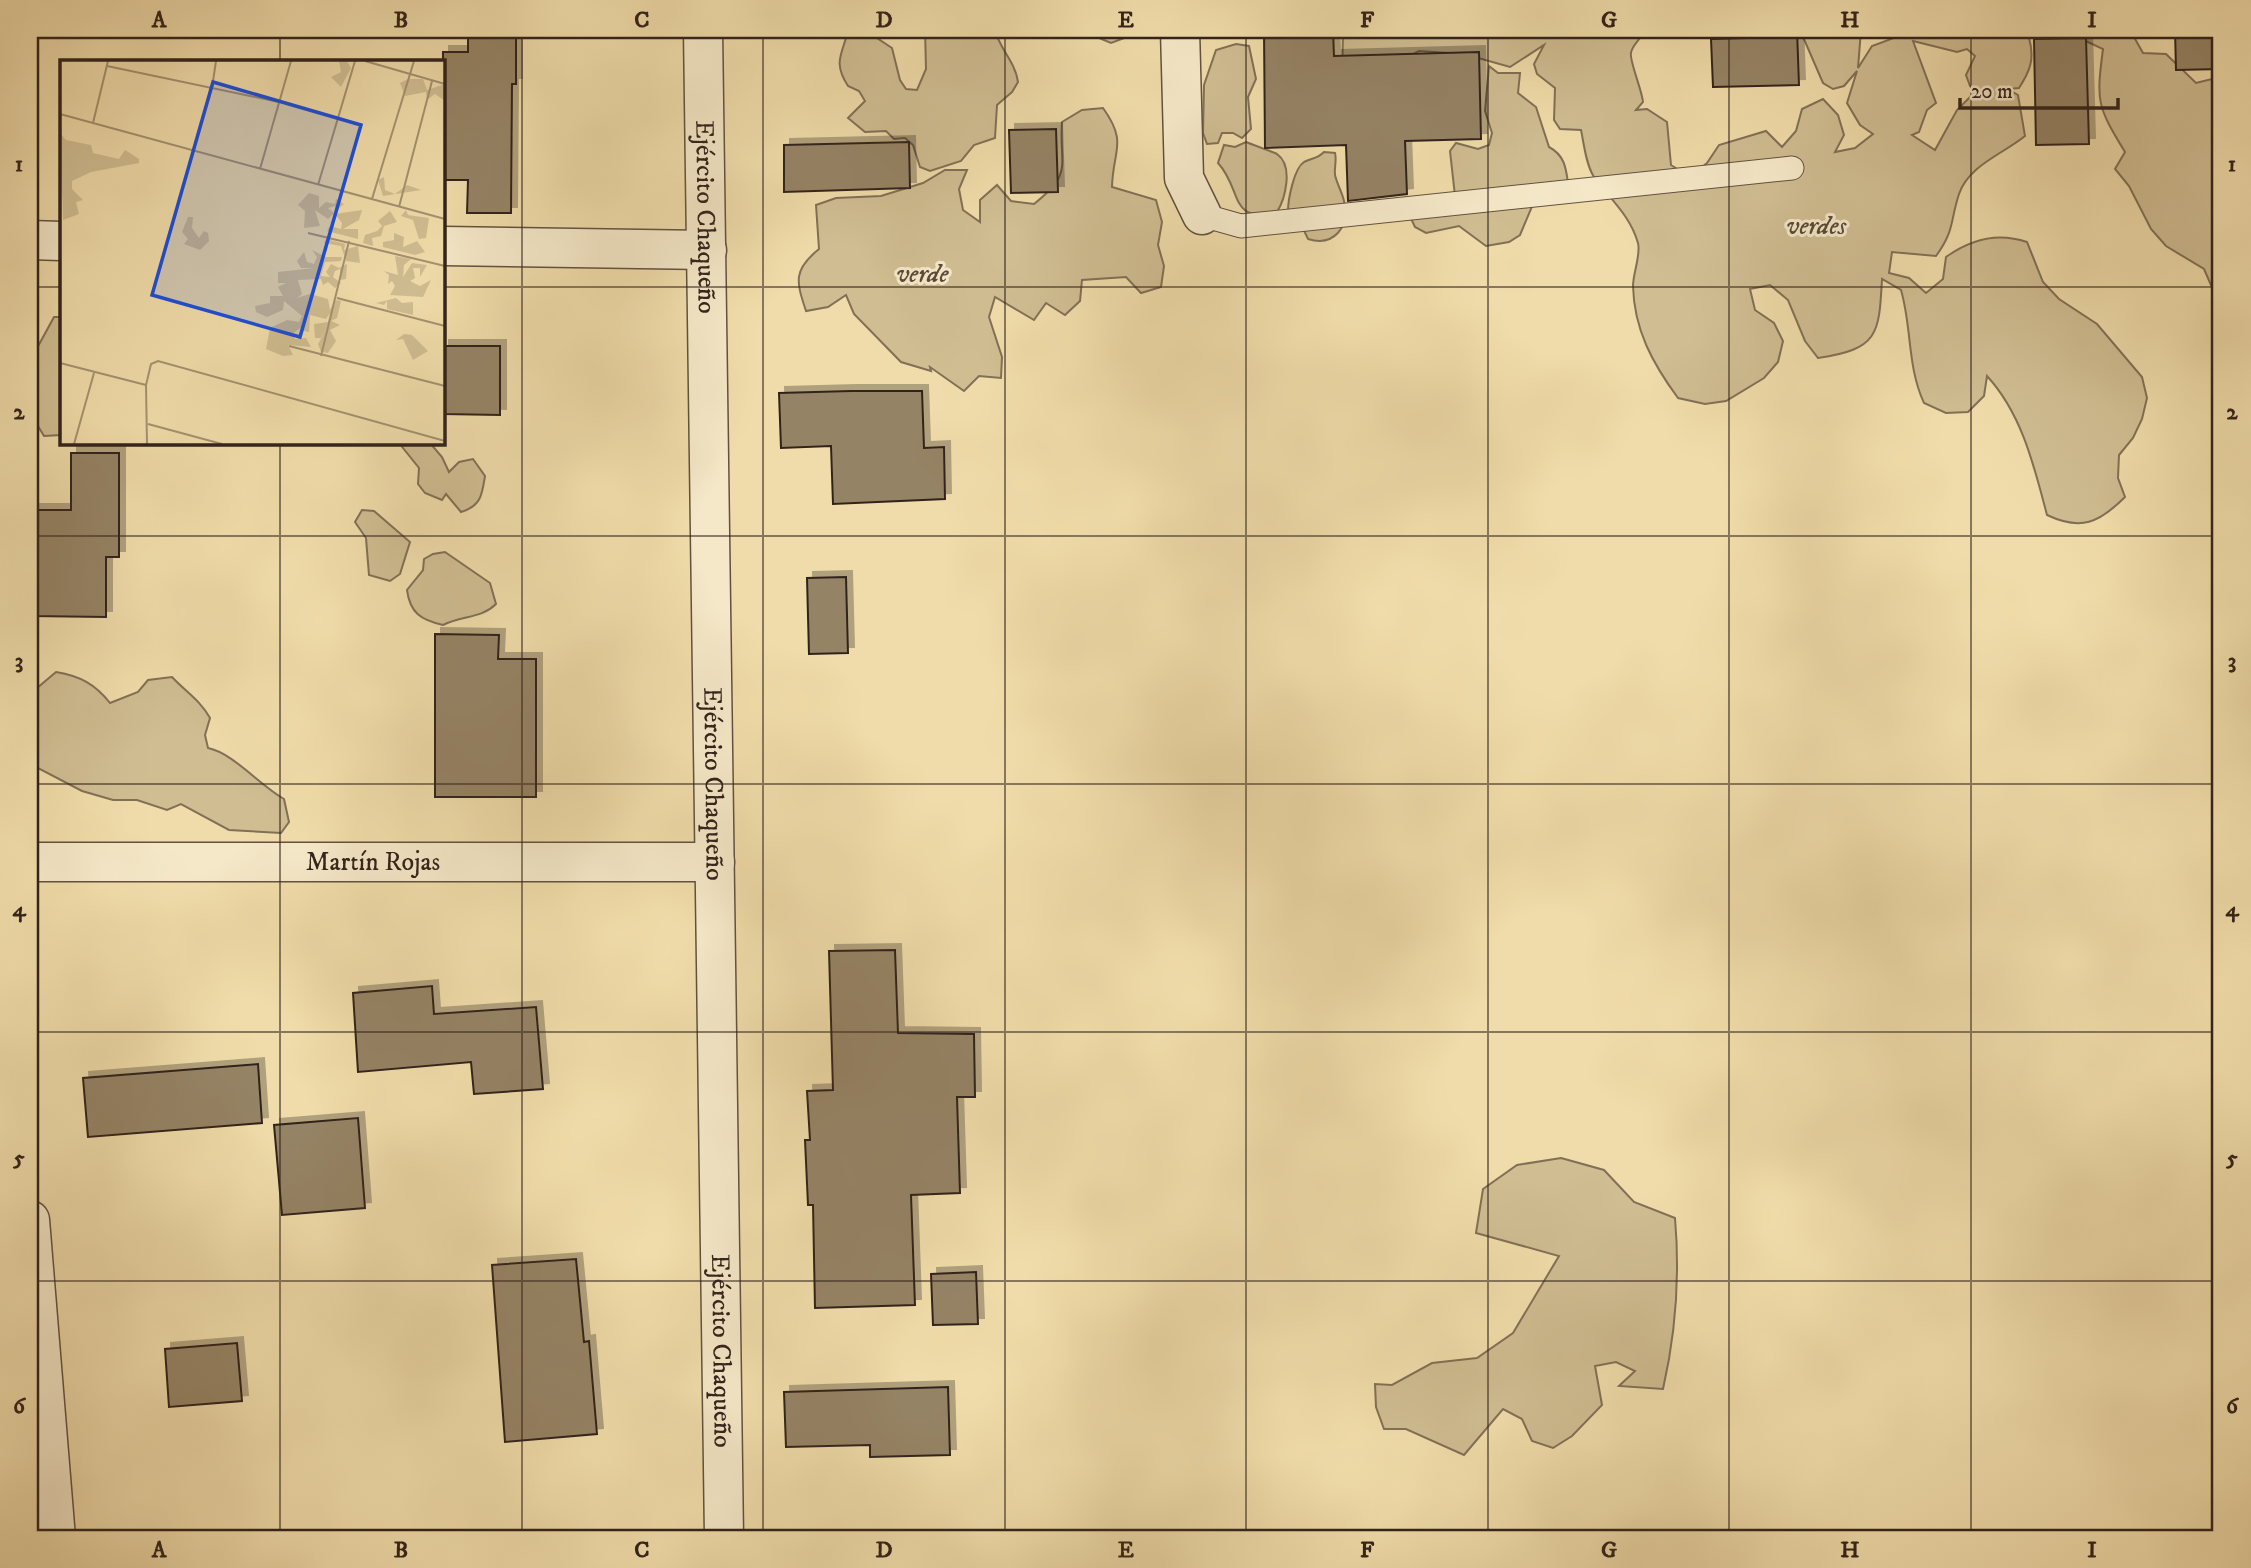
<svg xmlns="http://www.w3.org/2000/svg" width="2251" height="1568" font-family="'IM FELL DW Pica',serif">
<defs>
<filter id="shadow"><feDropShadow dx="6" dy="-6" stdDeviation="0" flood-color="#0004"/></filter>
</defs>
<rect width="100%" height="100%" fill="#f0dcaa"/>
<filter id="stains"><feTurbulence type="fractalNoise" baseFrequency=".00286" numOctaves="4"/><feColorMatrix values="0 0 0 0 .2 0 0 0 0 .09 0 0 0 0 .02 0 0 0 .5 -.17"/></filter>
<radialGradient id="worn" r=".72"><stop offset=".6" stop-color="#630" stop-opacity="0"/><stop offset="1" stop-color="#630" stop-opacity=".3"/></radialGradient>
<!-- green -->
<g fill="#d0bd92" stroke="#817056" stroke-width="2" fill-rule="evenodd">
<path d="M792,30h47l-5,7 -32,1 -11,-5z"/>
<path d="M848,30h24l2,6 18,12 8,32 6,9 11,1 9,-21 -1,-39h70c5,20 20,31 23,52l-6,10 -15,13 -2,33 -21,7 -13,16 -31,10 -10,-4 -7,-22 -8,-7 -11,1 -8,-8 -21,1 -17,-14 17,-17 -6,-10 -11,-5c-16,-25 -5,-32 0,-56z"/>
<path d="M1087,30h46l-3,6 -19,7 -22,-9z"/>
<path d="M1343,30h203v9l2,-9h96c-2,9 -12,14 -13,23 -2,7 11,37 12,49l-7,8 11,-1 20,13 4,43 19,12 17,-14 12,-18 47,-14 16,16 14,-16 6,-22 21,-10 15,16 6,20 -9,17 20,-4 18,-14 -13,-9 -13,-22 10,-32 -13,15 -11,3 -10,-6 -23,-53h61l-3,38 14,-22 30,-11 -11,-5h150l-12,8c6,21 1,33 -10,50l-11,1 10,6 7,41c-22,18 -56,29 -66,58 -9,27 -4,36 -23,62l-44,-4 -3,21 20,5 17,15 17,-14 3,-22c25,-18 52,-25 81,-15l16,40 16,17 38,25 45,53 5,21 -5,21 -9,19 -14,17 -1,23 7,19c-26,26 -44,34 -78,18 -13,-49 -25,-101 -60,-139l-3,20 -16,16 -22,1 -22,-10c-17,-37 -12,-75 -23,-113l-19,-11c-3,55 -3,70 -64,79l-13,-17 -17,-41 -18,-15 -20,4 5,21 19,13 9,18 -5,21 -14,16 -38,23 -21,3 -27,-6c-25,-34 -44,-68 -45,-112 0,-13 8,-31 5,-43 -8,-28 -28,-44 -44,-66 -8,-12 -10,-33 -13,-47l-21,-1 -6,-9 1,-32 -18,-14 -3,-10 10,-19 -34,22 -46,-13 -45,-3 -77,39zM1913,41l44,11 10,-3 8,7 -9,19 4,11 6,5 -19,19 -22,40 -23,-15 7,-3 8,-22 9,-7z"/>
<path d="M2062,30h68l13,23 23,1 30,29 20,-5 5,2v228l-17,-39 -38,-23 -15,-17 -22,-43 -14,-17 10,-17c-28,-46 -29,-50 -22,-103z"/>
<path d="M1236,44l13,2 7,33 -8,18 3,32 -9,9 -9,-5h-11l-4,10 -11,1 -4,-11 1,-48 12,-35z"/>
<path d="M1489,66l9,7h22l-2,20 18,14 13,40c15,8 17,20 19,36l-35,21 -13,31 -11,7 -23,4 -27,-20 -33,7 -11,-6 -10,-21 50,-10 -5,-45 6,-8 22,6 11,-4 3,-12 -7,-22z"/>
<path d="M1103,108c25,35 10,41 9,79l44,13 6,22 -4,23 6,21 -3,21 -20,6 -15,-16 -44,3 -2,21 -15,14 -19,-12 -12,17 -39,-23 -6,20 13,40 -1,21 -22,-2 -15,15 -34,-24 1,4 -30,-9 -47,-48 -8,-19 -18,12 -22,4c-10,-30 -13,-41 13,-62l-3,-44 20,-7 45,-2 42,-13 22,-13h22l-8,19 4,21 17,12v-22l17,-15 14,16 23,3c40,-32 25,-37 28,-82l20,-12z"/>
<path d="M1246,142c7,3 25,9 31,12 17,12 8,45 0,58 -49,12 -34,-22 -59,-49l6,-18 11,2z"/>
<path d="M1324,152l11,1c2,8 -1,14 0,22 2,9 7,17 9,26 6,26 -10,46 -36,38l-10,-21 -10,-7c0,-11 6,-43 16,-49 8,-4 13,-3 20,-10z"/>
<path d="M54,317h7v118l-17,1 -14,-23v-52z"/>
<path d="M399,443h31l12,14 7,15 10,-10 14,-3 12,17c-3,19 -4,30 -24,36l-15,-18 -4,6 -17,-7 -7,-9 1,-16z"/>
<path d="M362,510l12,1 36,31 -10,32 -10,7 -21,-6 -3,-37 -11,-16z"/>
<path d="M445,552l45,31 6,21c-15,15 -34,11 -53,21 -22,-5 -33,-12 -36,-35l16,-20 1,-11 9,-5z"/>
<path d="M56,672c24,4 39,12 54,31l28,-11 10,-12 24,-3c14,15 28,23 38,41l-5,17 3,13c25,5 50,36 76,51l5,23 -8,11 -52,-3 -48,-26 -14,6 -30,-10h-24l-31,-9 -52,-27v-70z"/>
<path d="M1561,1158l43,12 30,32 41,16c5,58 1,114 -12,171l-44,-3 16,-15 -19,-9 -21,4 7,39 -30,31 -19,12 -21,-7 -10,-22 -19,-10 -39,46 -58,-26h-22l-8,-22 -1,-23 17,1 40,-22 45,-5 36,-25 46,-77 -83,-23 7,-44 34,-24z"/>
</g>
<!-- building -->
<g fill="#958365" stroke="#32231b" stroke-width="2" filter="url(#shadow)">
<path d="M468,30h48v54h-4l-1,129h-44l1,-33h-25v-128h25z"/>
<path d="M1264,30h69l1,26 145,-4 2,87 -76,2 2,53 -59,7 -2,-56 -81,3z"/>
<path d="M1747,30h50l2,55 -86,2 -2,-48 36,-1z"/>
<path d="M2175,30h46v39l-45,1z"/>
<path d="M2086,38l3,106 -53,1 -2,-106z"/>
<path d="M1056,129l2,63 -47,1 -2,-63z"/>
<path d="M909,142l1,46 -126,4v-47z"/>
<path d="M443,346h57v69l-57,-1z"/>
<path d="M851,391h71l2,57 20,-1 1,52 -112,5 -2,-58 -50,2 -2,-55z"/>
<path d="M71,453h48v104h-13v60l-76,-1v-106h41z"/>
<path d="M846,577l2,76 -39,1 -2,-76z"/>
<path d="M435,634l64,1 -1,24h38v138h-101z"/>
<path d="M895,950l3,83 76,1 1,63h-18l3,96 -49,2 4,110 -100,3 -2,-103h-5l-3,-65h5l-3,-49 26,-1 -4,-139z"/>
<path d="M432,986l2,28 102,-7 7,82 -69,5 -3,-32 -113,10 -5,-79z"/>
<path d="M258,1064l4,59 -174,14 -5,-59z"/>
<path d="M358,1118l7,90 -83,7 -8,-90z"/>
<path d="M576,1259l8,83 5,-1 8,93 -92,8 -13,-177z"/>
<path d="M976,1272l2,52 -45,1 -2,-51z"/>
<path d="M237,1343l5,58 -73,6 -4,-58z"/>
<path d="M948,1387l2,68 -80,2v-12l-84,2 -2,-55z"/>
</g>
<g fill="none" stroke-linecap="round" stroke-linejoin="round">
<!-- lane casing -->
<g stroke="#62513f" stroke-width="25">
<path id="lane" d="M1202,215l39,11 551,-58"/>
</g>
<!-- street casing -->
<g stroke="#62513f" stroke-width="41">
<g id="street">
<path id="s1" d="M703,30l21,1508"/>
<path d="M1180,30l4,148 18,37"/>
<path d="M30,240l31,1"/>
<path d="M443,246l264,4"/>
<path id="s2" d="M30,862h685"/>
<path d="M30,1220l26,318"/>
</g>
</g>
<!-- lane -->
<use href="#lane" stroke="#f5e8c8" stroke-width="23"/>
<!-- street -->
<use href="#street" stroke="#f5e8c8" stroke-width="38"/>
</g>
<!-- grid -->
<path fill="none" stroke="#32231b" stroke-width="2" stroke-opacity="0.55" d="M280,30v31M522,30v1508M763,30v1508M1005,30v1508M1246,30v1508M1488,30v1508M1729,30v1508M1971,30v1508M30,287h31M443,287h1778M280,443v1095M30,536h2191M30,784h2191M30,1032h2191M30,1281h2191"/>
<g text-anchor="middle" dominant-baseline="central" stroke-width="6" stroke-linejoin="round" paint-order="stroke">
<!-- street labels -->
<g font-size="26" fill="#32231b" stroke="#f5e8c8">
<text stroke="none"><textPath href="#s1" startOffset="187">Ejército Chaqueño</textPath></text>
<text stroke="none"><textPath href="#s1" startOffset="754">Ejército Chaqueño</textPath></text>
<text stroke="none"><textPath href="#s2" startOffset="343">Martín Rojas</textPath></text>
<text stroke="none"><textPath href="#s1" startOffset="1321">Ejército Chaqueño</textPath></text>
</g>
<!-- park labels -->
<g font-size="26" font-style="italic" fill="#5a4a39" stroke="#f5e8c8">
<text x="1816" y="226">verdes</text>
<text x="922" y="274">verde</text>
</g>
</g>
<!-- overview -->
<g transform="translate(60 60)">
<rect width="385" height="385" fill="#f0dcaa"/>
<path d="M279,1h8l4,7 -10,19 -10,-10 10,-5zM348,19h15l4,11 18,-6v17l-10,-7 -8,6 -1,-8 -21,4 -5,-13zM0,73l6,7 25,5 2,8 26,6 6,-9 14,9v4l-48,9 -19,9v8l11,11 -7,2 3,12 -16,6zM324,117l1,13 10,4 12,-9 14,5 -38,6 -5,-16zM249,133l10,3v12l7,-6 9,2 1,-5 8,5 -8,7 -1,-5 -7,2 6,5 -6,6 -13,-9 5,16 -16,2 1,-17 -7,-6zM302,150l-3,10 -16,9h15v10l-31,-8 3,-5 11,3 1,-6 -7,-9zM346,150l2,5 21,3 -3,20 -7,1 -6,-19 -12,-4zM330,151l7,11 -13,4 -3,10 -9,2 1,8 -10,-3 2,-8 12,-4 5,-5 -4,-5zM128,157h5l-1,11 7,10 5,-7 4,2 1,8 -9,9 -16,-6 4,-5 -6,-7zM334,173l10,4 -1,10 14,-6 8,11 -10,3 -32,-8v-5l11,-2zM266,179l19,5 -1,6 14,-4 2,17 -14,-2 -5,-15 -17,-3zM252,190l14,7h16l-1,4 -16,1 -4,14 9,1 -4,-5 5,-8 8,4 8,-4 -1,15 -6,1v-11l-5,2 -2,6 8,6 -6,5 -7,-6 -5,3 -2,-6 -23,1 4,14 -5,4 13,-4 18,5 2,11 6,-10 5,1 -4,17 -6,3 9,4 -10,5 6,11 -8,12 -7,-1 -3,-8 9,-16 -6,10h-6l-1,-14 14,-2 2,-9 -4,6 -16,-4 -1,17 -9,-2 7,-7 -15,11 3,5 11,-1 5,9 -23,-2 5,10 -10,1 -17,-7 4,-21 17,-8 12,2 3,-6 -18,-15 -1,9 -16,7 -11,-5 -1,-6 15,-3v-7h13l-5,-9 8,-4h-8v-11l36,-4h-13l-4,-7 7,-9 3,10 7,2 3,-7zM335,196l16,3 -7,6 -1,12 9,-14 15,2 -7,12v-9h-7l2,10 -5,3 10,5 11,-6 -8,17 -33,-2 5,-9 -3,-5 -4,3 1,-9 -5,-4 14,4zM336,238l6,5 11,-1v13l-26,-6v-8l-3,4 -8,-2zM344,274l8,1 16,16 -15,9 -10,-21 -7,1z" fill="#d0bd92"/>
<path fill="none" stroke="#a49271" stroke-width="2" d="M305,1l80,23M47,6l172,36M152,28l4,-27M0,54l385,105M33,63l15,-62M200,109l31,-108M258,125l37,-124M312,139l42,-138M339,147l33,-126M248,173l137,33M277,238l108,28M229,286l156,40M261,296l28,-115M0,303l86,22M88,364l74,20M14,384l20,-71M87,384l-1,-59 5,-21 7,-3 287,80"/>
<path fill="#1d4ed8" fill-opacity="0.15" stroke="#1d4ed8" stroke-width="3.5" d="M153,22l148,43 -61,212 -148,-42z"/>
<rect width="385" height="385" fill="none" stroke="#32231b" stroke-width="3.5"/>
</g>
<!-- margin -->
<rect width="2251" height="1568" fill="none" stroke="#f0dcaa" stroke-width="77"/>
<!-- scale -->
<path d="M1960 98v10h158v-10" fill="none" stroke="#32231b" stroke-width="3.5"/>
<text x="1971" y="98" font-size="21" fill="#32231b" stroke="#f5e8c8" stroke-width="5" paint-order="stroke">20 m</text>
<rect x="38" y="38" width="2174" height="1492" fill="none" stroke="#32231b" stroke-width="2.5"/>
<g font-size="23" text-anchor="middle" font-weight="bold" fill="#32231b">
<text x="159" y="27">A</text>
<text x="401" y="27">B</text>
<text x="642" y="27">C</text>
<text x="884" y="27">D</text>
<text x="1126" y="27">E</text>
<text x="1367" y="27">F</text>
<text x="1609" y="27">G</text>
<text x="1850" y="27">H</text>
<text x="2092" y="27">I</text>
<text x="19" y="171">1</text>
<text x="2232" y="171">1</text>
<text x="19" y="419">2</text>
<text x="2232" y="419">2</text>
<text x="19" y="668">3</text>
<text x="2232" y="668">3</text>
<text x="19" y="916">4</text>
<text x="2232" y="916">4</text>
<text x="19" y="1165">5</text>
<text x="2232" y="1165">5</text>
<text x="19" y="1413">6</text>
<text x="2232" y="1413">6</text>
<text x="159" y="1557">A</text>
<text x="401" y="1557">B</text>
<text x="642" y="1557">C</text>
<text x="884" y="1557">D</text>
<text x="1126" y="1557">E</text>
<text x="1367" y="1557">F</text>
<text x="1609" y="1557">G</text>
<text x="1850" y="1557">H</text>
<text x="2092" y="1557">I</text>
</g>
<rect width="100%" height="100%" filter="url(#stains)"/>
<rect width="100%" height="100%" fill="url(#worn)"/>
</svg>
